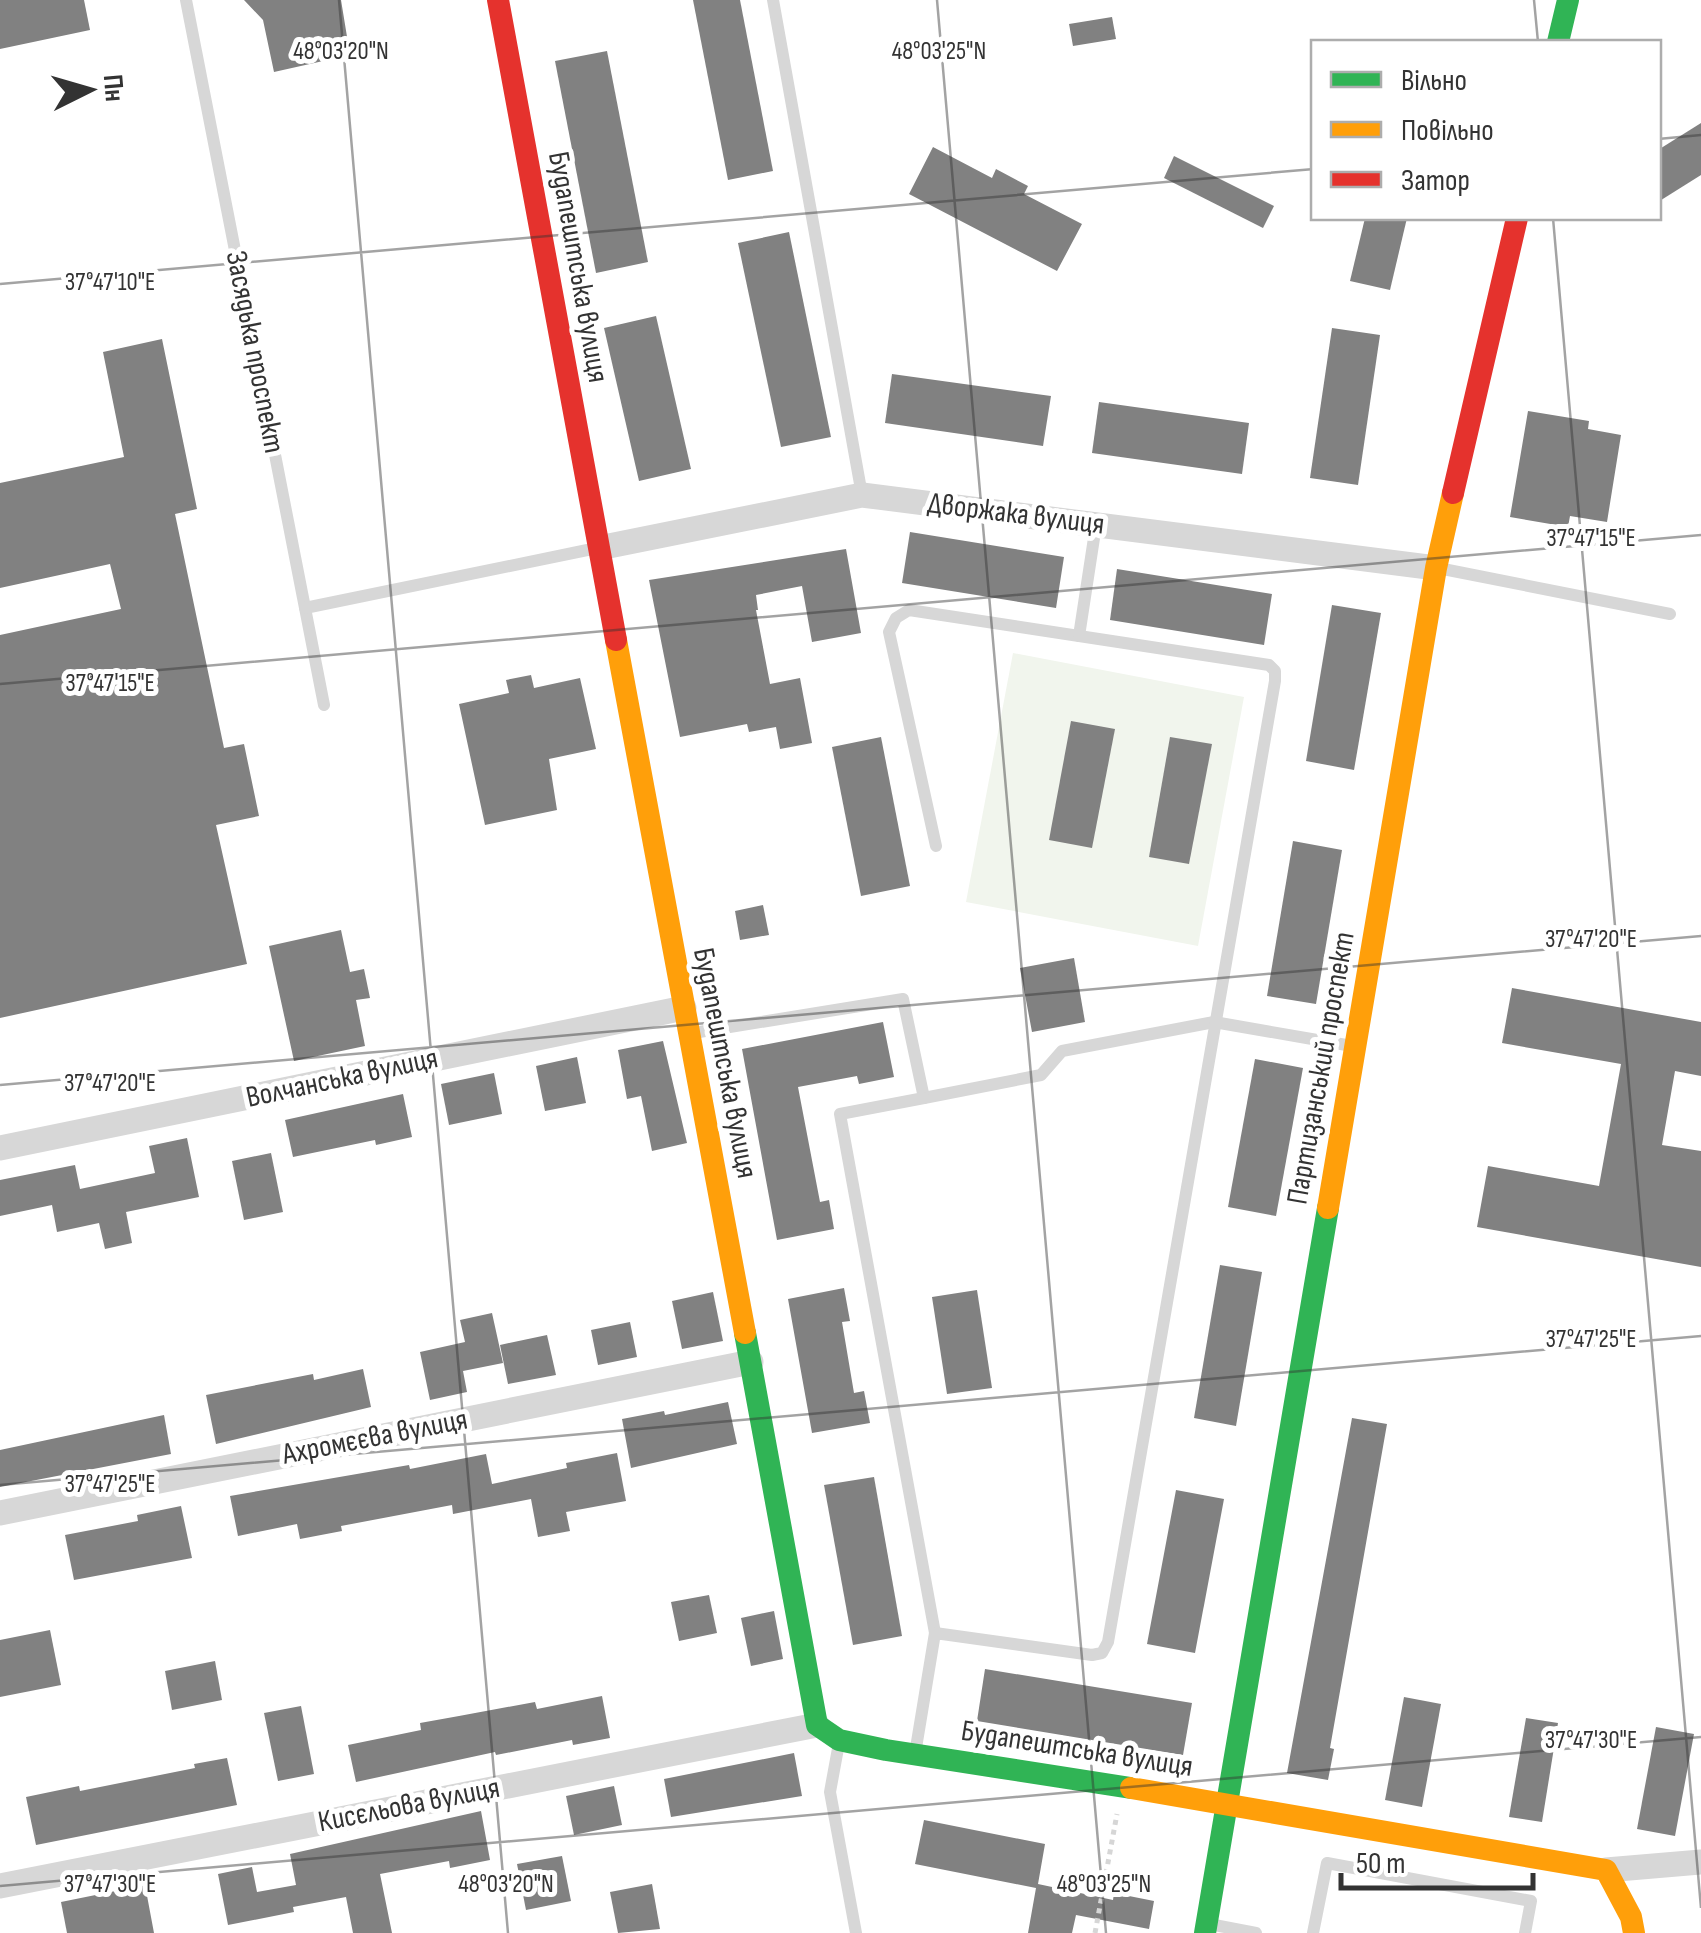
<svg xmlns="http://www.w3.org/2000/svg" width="1701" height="1933" font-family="'Sofia Sans Condensed',sans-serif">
<rect width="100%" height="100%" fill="#fff"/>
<!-- green -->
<path fill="#f1f5ed" d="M1013,653l231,44 -46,249 -232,-44z"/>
<!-- building -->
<g fill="#818181">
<path d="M0,0h84l6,30 -90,19z"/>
<path d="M244,0h97l9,55 -76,17 -11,-52z"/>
<path d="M693,0h47l33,171 -45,9z"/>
<path d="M1112,17l4,22 -43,7 -4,-22z"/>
<path d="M607,51l41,211 -52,11 -41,-212z"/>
<path d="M1701,123v52l-43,27v-52z"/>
<path d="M933,147l59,31 4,-9 32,17 -4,8 58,30 -25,47 -148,-77z"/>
<path d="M1174,156l100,50 -11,22 -99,-50z"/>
<path d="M1365,218h42l-17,72 -40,-9z"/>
<path d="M789,232l42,205 -50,10 -43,-204z"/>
<path d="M656,316l35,153 -52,12 -35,-153z"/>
<path d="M1332,328l48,7 -22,150 -48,-7z"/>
<path d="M162,339l35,170 -22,5 49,234 20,-4 15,72 -43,9 31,139 -247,54v-383l121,-26 -11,-45 -110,24v-105l124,-26 -21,-105z"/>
<path d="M892,374l159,22 -8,50 -158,-23z"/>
<path d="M1099,402l150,21 -7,51 -150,-21z"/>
<path d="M1528,411l61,10 -1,8 33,6 -14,87 -37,-6 -2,11 -58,-10z"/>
<path d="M910,532l154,25 -8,51 -154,-25z"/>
<path d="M846,549l15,84 -49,9 -10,-56 -46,9 2,15h-2l14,74 30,-6 12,65 -32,6 -4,-22 -27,5 -2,-8 -67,13 -31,-157z"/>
<path d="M1117,569l155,25 -8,51 -154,-25z"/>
<path d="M1332,605l49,8 -27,157 -48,-9z"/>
<path d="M531,675l3,13 46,-10 16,71 -47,10 8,51 -72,15 -26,-121 50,-11 -3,-13z"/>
<path d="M1071,721l44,8 -23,119 -43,-8z"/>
<path d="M881,737l29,149 -49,10 -29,-149z"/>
<path d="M1170,737l42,7 -23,120 -40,-7z"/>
<path d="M1293,841l49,9 -26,154 -49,-8z"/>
<path d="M763,905l6,30 -29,5 -5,-29z"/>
<path d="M341,930l9,42 14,-3 6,29 -14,2 9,46 -71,15 -25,-115z"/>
<path d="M1074,958l11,64 -53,10 -12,-64z"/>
<path d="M1512,988l189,34v54l-26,-5 -13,74 39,6v116l-224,-40 11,-61 111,20 22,-122 -119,-21z"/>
<path d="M883,1022l11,55 -35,7 -2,-8 -59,11 22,115 9,-2 5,29 -57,11 -35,-191z"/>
<path d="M663,1041l24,102 -35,8 -11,-55 -14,3 -9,-49z"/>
<path d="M577,1057l9,46 -41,8 -9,-45z"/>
<path d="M1255,1059l48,9 -27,148 -48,-9z"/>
<path d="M494,1073l8,41 -53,11 -8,-41z"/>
<path d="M403,1094l9,43 -36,8 -1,-5 -82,17 -8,-37z"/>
<path d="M187,1138l12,59 -73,15 6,31 -27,6 -6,-26 -42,9 -5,-27 -52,11v-36l75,-15 5,24 75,-16 -6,-27z"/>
<path d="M271,1153l12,59 -39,8 -12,-59z"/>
<path d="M1220,1265l42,7 -26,154 -42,-8z"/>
<path d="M844,1288l6,33 -8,1 12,71 10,-2 6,32 -58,10 -24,-134z"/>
<path d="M977,1290l15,98 -45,6 -15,-97z"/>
<path d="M713,1292l10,49 -41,8 -10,-48z"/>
<path d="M492,1313l11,50 -40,8 4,21 -37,8 -10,-48 45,-10 -5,-22z"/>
<path d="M630,1322l7,35 -39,8 -7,-35z"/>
<path d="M547,1335l9,40 -48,9 -8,-39z"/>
<path d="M363,1369l8,38 -155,37 -10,-49 107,-21 1,6z"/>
<path d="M728,1402l9,42 -106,24 -9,-49 42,-8 1,4z"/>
<path d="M164,1415l7,39 -171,33v-37z"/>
<path d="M1352,1418l35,6 -57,324 4,1 -6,31 -41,-7z"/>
<path d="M617,1453l9,48 -60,11 4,19 -32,6 -7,-38 -78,15 -1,-9 -111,21 1,5 -42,8 -3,-15 -59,12 -8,-40 179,-31 1,4 76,-15 6,30 75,-16 -1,-5z"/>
<path d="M874,1477l28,159 -49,9 -29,-160z"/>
<path d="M1176,1490l48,9 -29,154 -48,-9z"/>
<path d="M181,1506l11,52 -118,22 -9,-45 73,-14 -1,-6z"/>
<path d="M709,1595l8,38 -38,8 -8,-39z"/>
<path d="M774,1611l9,48 -32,7 -10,-48z"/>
<path d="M50,1630l11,55 -61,12v-57z"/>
<path d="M215,1661l7,39 -50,10 -7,-39z"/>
<path d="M985,1669l207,34 -9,52 -206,-34z"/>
<path d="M602,1696l8,42 -37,7 -1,-5 -76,15 -1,-3 -139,30 -8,-37 73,-15 -1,-7 39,-7 76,-14 2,7z"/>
<path d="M1404,1697l37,7 -19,103 -37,-7z"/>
<path d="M301,1706l13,68 -36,7 -14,-68z"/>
<path d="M1526,1718l32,5 -16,99 -33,-5z"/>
<path d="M1656,1727l38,7 -19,102 -38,-7z"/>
<path d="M794,1753l8,43 -131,21 -7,-38z"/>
<path d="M227,1758l10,47 -201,40 -10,-48 53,-11 1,5 115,-23 -1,-4z"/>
<path d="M614,1786l8,39 -48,10 -8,-39z"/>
<path d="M481,1811l9,49 -40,8 -1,-7 -69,13 12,59h-39l-7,-36 -53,10 1,5 -66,13 -10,-51 34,-7 5,25 39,-7 -6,-31z"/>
<path d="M924,1820l121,24 -7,40 75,16 1,-7 40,8 -5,28 -73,-14 -4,18h-44l8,-45 -121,-24z"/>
<path d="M562,1856l9,45 -45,9 -9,-46z"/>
<path d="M652,1884l8,45 -42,4 -8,-41z"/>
<path d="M145,1885l9,48h-87l-6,-31z"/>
</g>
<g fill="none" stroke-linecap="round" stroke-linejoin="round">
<!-- path -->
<path stroke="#d6d6d6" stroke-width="5" stroke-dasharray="5 5" stroke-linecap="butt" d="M1095,1933l22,-119"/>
<!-- lane -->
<g stroke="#d7d7d7" stroke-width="12">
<path d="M186,0l138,705"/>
<path d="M773,0l89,495"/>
<path d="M1438,568l232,46"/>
<path d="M305,608l292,-60"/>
<path d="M936,846l-47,-214 7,-14 13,-8 170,26"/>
<path d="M693,1033l210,-34 21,99 117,-23 21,-24 152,-29 138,24"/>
<path d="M924,1098l-84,16 95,519"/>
<path d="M839,1743l-9,49 26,141"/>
<path d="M915,1754l20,-121 157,22 10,-2 6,-11 167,-961v-10l-6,-6 -190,-29 17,-111"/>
<path d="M1209,1924l47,9"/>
<path d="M1313,1933l14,-70 204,38 -6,32"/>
</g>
<!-- street -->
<g stroke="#d7d7d7" stroke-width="25">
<path d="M599,548l263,-53 574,73"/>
<path d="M0,1148l684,-140"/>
<path d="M0,1513l751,-151"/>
<path d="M1606,1870l95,-8"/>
<path d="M0,1886l817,-161"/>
</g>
<!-- fast -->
<g stroke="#30b455" stroke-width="22">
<path d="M1558,42l10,-42"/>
<path d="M745,1333l72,392 22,15 47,10 245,38"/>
<path d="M1205,1933l123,-725"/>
</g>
<!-- slow -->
<g stroke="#ff9f0a" stroke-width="22">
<path d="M616,640l129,693"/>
<path d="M1328,1208l108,-640 17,-75"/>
<path d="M1131,1788l475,82 25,47 3,16"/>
</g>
<!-- jam -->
<g stroke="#e5322d" stroke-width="22">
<path d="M498,0l118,640"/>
<path d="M1453,493l64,-275"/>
</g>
</g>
<!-- ticks -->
<path fill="none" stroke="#333" stroke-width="2.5" stroke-opacity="0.45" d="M339,0l169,1933M937,0l169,1933M1534,0l4,42M1658,139l43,-4M1553,218l148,1690M0,284l1314,-115M0,684l1701,-149M0,1085l1701,-149M0,1485l1701,-149M0,1886l1701,-149"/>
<g text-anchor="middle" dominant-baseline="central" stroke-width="10" stroke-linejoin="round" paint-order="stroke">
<!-- street labels -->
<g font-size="30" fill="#333" stroke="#fff">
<text transform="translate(578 267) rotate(80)">Будапештська вулиця</text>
<text transform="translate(255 352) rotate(79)">Засядька проспект</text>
<text transform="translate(1016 514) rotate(7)">Дворжака вулиця</text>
<text transform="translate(725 1063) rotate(79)">Будапештська вулиця</text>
<text transform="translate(1321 1068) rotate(-80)">Партизанський проспект</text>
<text transform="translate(342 1078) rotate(-12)">Волчанська вулиця</text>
<text transform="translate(375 1437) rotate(-11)">Ахромєєва вулиця</text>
<text transform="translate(1077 1749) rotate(9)">Будапештська вулиця</text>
<text transform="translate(409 1805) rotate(-11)">Кисєльова вулиця</text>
</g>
</g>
<g font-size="25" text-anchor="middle" fill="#333" stroke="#fff" stroke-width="10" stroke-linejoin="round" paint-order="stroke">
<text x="341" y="59">48°03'20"N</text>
<text x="939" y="59">48°03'25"N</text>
<text x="110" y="290">37°47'10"E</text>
<text x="1591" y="546">37°47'15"E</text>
<text x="110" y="691">37°47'15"E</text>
<text x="1591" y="947">37°47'20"E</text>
<text x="110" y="1091">37°47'20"E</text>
<text x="1591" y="1347">37°47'25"E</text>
<text x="110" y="1492">37°47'25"E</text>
<text x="1591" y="1748">37°47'30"E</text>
<text x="506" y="1892">48°03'20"N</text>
<text x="1104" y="1892">48°03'25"N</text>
<text x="110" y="1892">37°47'30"E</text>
</g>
<!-- legend -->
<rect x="1311" y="40" width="350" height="180" fill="#ffffff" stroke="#adadad" stroke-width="2.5"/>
<rect x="1331" y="72" width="50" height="15" fill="#30b455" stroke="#adadad" stroke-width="2.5"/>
<text x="1401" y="90" font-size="30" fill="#333333">Вільно</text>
<rect x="1331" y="122" width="50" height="15" fill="#ff9f0a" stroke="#adadad" stroke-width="2.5"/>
<text x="1401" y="140" font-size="30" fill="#333333">Повільно</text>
<rect x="1331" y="172" width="50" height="15" fill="#e5322d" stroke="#adadad" stroke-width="2.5"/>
<text x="1401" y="190" font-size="30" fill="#333333">Затор</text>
<!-- north arrow -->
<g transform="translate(90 90) rotate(85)" stroke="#ffffff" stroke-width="8" paint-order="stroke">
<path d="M0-8L18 38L0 25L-18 38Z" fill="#333333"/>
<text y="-15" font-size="28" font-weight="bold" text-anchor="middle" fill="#333333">Пн</text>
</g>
<!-- scale -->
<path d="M1341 1873v15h192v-15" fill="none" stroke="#333333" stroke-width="5"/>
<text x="1356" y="1873" font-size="30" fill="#333333" stroke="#ffffff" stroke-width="8" paint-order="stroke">50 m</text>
</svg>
